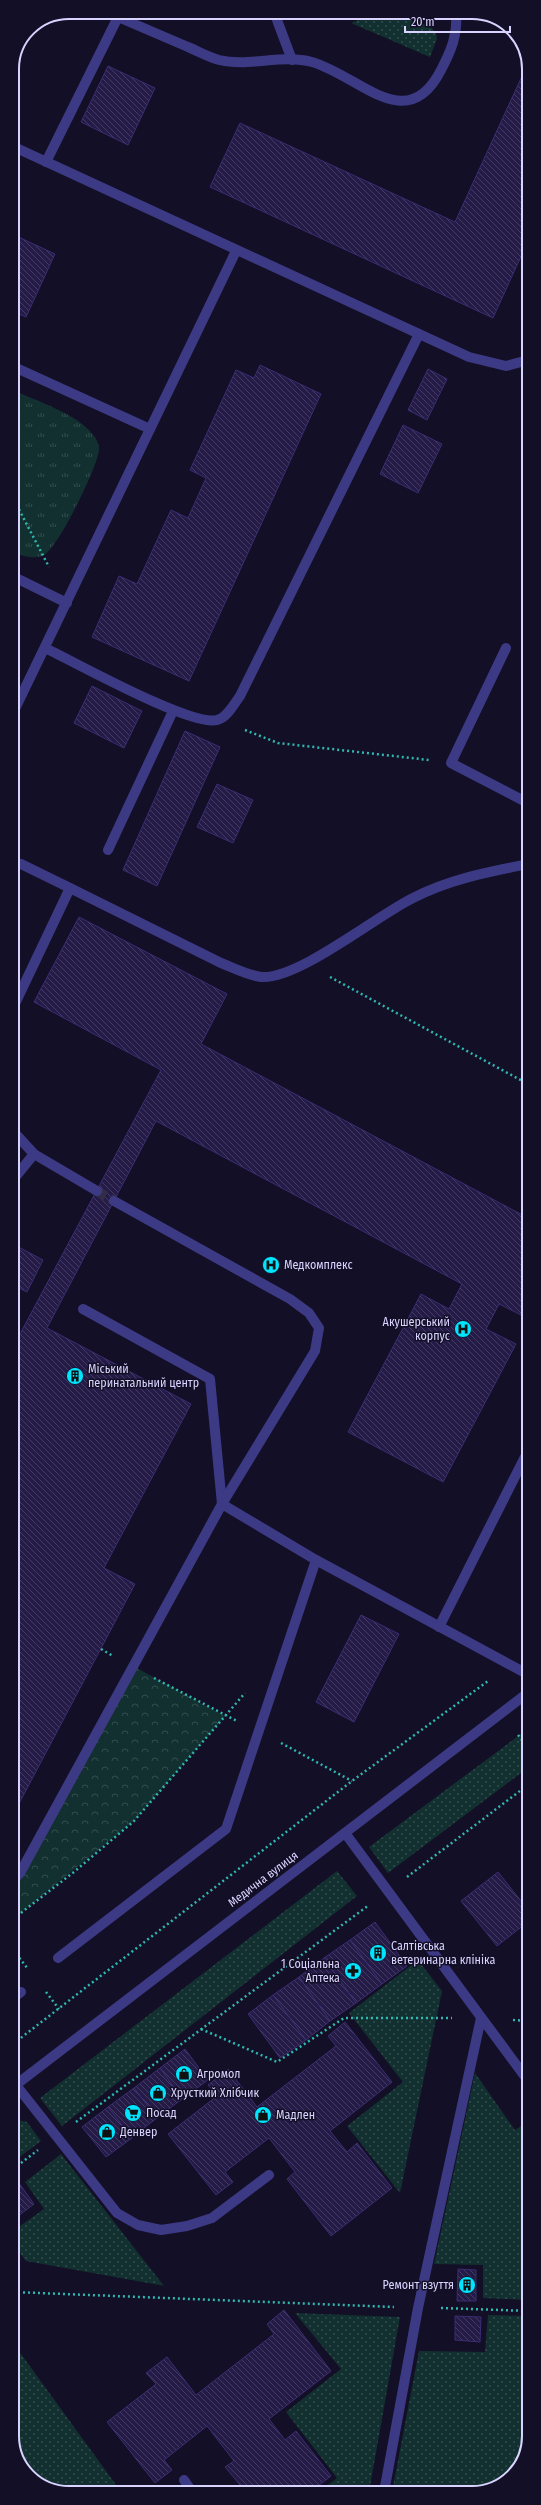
<svg xmlns="http://www.w3.org/2000/svg" width="541" height="2505" font-family="'Fira Sans Condensed',sans-serif">
<defs>
<pattern id="grass-dots" width="8" height="8" patternUnits="userSpaceOnUse"><rect width="8" height="8" fill="#12302f"/><path d="M2 2h.1M6 6h.1" fill="none" stroke="#344d4e" stroke-width="1.8" stroke-linecap="round"/></pattern>
<pattern id="forest-crowns" width="20" height="18" patternUnits="userSpaceOnUse"><rect width="20" height="18" fill="#12302f"/><path d="M2 6a3 3 0 1 1 6 0M12 15a3 3 0 1 1 6 0" fill="none" stroke="#344d4e"/></pattern>
<pattern id="park-tufts" width="24" height="20" patternUnits="userSpaceOnUse"><rect width="24" height="20" fill="#12302f"/><path d="M3 7l-1-3M5 7V3M7 7l1-3M15 17l-1-3M17 17v-4M19 17l1-3" fill="none" stroke="#344d4e"/></pattern>
<pattern id="building-back-hatch" width="6" height="6" patternUnits="userSpaceOnUse"><rect width="6" height="6" fill="#241b47"/><path d="M-1 5l2 2M0 0l6 6M5-1l2 2" fill="none" stroke="#433b63"/></pattern>
</defs>
<rect width="100%" height="100%" fill="#130f26"/>
<!-- grass -->
<g fill="url(#grass-dots)">
<path d="M377,12h22l33,16 4,5 1,6 -7,18 -79,-34z"/>
<path d="M529,1728v39l-141,106 -19,-26z"/>
<path d="M337,1871l20,25 -295,230 -22,-28z"/>
<path d="M418,1960l24,31 -42,202 -53,-67 56,-44 -54,-69z"/>
<path d="M475,2073l40,57 14,-9v179l-46,-2v-33l-49,-1z"/>
<path d="M13,2119l14,3 14,19 -28,21z"/>
<path d="M61,2154l103,132h1l-139,-25 -13,-17v-13l31,-22 -19,-27z"/>
<path d="M295,2313l105,4 -31,175h-50l18,-14 -51,-66 55,-43z"/>
<path d="M488,2315l41,1v120l-14,37 -32,19h-91l27,-141 66,1z"/>
<path d="M13,2343l109,150h-57l-34,-14 -18,-32z"/>
</g>
<!-- forest -->
<path fill="url(#forest-crowns)" d="M133,1666l92,50 -91,105 -117,95 -4,-7v-29z"/>
<!-- park -->
<path fill="url(#park-tufts)" d="M12,390c23,10 68,25 82,46 3,3 5,10 5,14 -1,16 -41,98 -55,105 -10,5 -22,1 -32,-4z"/>
<!-- building -->
<g fill="url(#building-back-hatch)" stroke="#3b2d73">
<path d="M528,63v178l-35,77 -283,-131 30,-64 215,99z"/>
<path d="M108,66l47,22 -27,57 -47,-23z"/>
<path d="M12,234l43,20 -29,63 -14,-6z"/>
<path d="M260,365l61,29 -132,287 -97,-44 27,-61 18,8 34,-74 17,8 18,-40 -16,-8 46,-100 18,8z"/>
<path d="M428,369l19,10 -20,41 -19,-10z"/>
<path d="M403,425l39,19 -24,49 -38,-19z"/>
<path d="M92,686l50,25 -18,37 -50,-25z"/>
<path d="M185,731l35,16 -63,139 -34,-16z"/>
<path d="M217,784l36,16 -20,43 -36,-16z"/>
<path d="M79,917l148,77 -26,50 327,174 1,101 -30,-15 -13,25 30,15 -73,138 -95,-50 73,-138 28,15 13,-25 -306,-163 -109,207 144,76 -87,164 31,16 -122,231v-468l148,-277 -127,-68z"/>
<path d="M13,1244l30,16 -16,32 -14,-7z"/>
<path d="M361,1615l38,19 -45,88 -38,-20z"/>
<path d="M498,1872l31,39v10l-32,25 -36,-45z"/>
<path d="M375,1922l32,44 -25,18 -32,-44z"/>
<path d="M350,1940l32,44 -26,19 -32,-45z"/>
<path d="M324,1958l32,45 -26,18 -31,-44z"/>
<path d="M299,1977l31,44 -24,19 -33,-45z"/>
<path d="M273,1995l33,45 -26,18 -32,-44z"/>
<path d="M345,2022l47,60 -62,49 17,21 10,-9 35,45 -61,48 -44,-57 8,-7 -26,-34 -44,34 8,10 -17,13 -48,-61 49,-38 -9,-11 20,-16 29,38 79,-61 -8,-10z"/>
<path d="M185,2049l23,31 -26,19 -22,-31z"/>
<path d="M160,2068l22,31 -25,19 -23,-30z"/>
<path d="M134,2088l23,30 -26,20 -23,-31z"/>
<path d="M108,2107l24,31 -26,19 -24,-30z"/>
<path d="M14,2176l20,28 -21,16v-43z"/>
<path d="M458,2269l18,1v31h-19z"/>
<path d="M284,2310l47,61 -62,48 16,21 11,-9 35,45 -21,16h-64l-21,-25 9,-6 -27,-35 -43,34 8,10 -17,13 -48,-61 49,-38 -10,-11 21,-16 29,38 78,-61 -7,-10z"/>
<path d="M455,2316l26,1 -1,25 -25,-2z"/>
</g>
<g fill="none" stroke-linecap="round" stroke-linejoin="round">
<!-- minor-tunnel -->
<path stroke="#312d47" stroke-width="10" stroke-dasharray="10 5" stroke-linecap="butt" d="M97,1191l17,10"/>
<!-- path -->
<g stroke="#2fb8b0" stroke-width="2.5" stroke-dasharray="2 3" stroke-linecap="butt">
<path d="M12,496l37,71"/>
<path d="M245,730l33,13 151,17"/>
<path d="M330,977l198,107"/>
<path d="M101,1649l12,7"/>
<path d="M154,1678l83,43"/>
<path d="M518,1735l11,14"/>
<path d="M281,1743l71,38"/>
<path d="M407,1877l122,-93"/>
<path d="M13,1919l61,-47 60,-51 111,-128"/>
<path d="M13,1950l15,19"/>
<path d="M46,1992l13,17"/>
<path d="M513,2020l16,1"/>
<path d="M201,2029l76,33 67,-44h108"/>
<path d="M13,2044l339,-263 136,-100"/>
<path d="M76,2122l293,-217"/>
<path d="M13,2169l25,-19"/>
<path d="M13,2292l381,15"/>
<path d="M441,2308l88,3"/>
</g>
<!-- minor -->
<g stroke="#3d3a85" stroke-width="10">
<path d="M274,12l18,48"/>
<path d="M12,146l457,211 37,9 22,-6"/>
<path d="M46,162l72,-145c23,10 47,20 70,30 10,4 20,10 31,13 30,7 63,-6 93,2 48,14 95,75 129,8 10,-19 17,-35 15,-58"/>
<path d="M12,366l138,63"/>
<path d="M12,576l55,27"/>
<path d="M45,648c30,14 146,79 172,72 10,-2 17,-16 23,-24l179,-362"/>
<path d="M506,648l-55,115 77,40"/>
<path d="M12,715l224,-464"/>
<path d="M108,850l65,-139"/>
<path d="M12,863l9,1 49,24"/>
<path d="M12,1010l58,-122 151,75c13,5 26,12 40,14 37,3 115,-61 152,-79 37,-19 75,-26 115,-34"/>
<path d="M12,1130l22,24"/>
<path d="M12,1181l22,-27 63,37"/>
<path d="M114,1201l176,98 19,14 10,15 -4,23 -93,153"/>
<path d="M83,1309l127,70 12,125"/>
<path d="M439,1627l90,-178"/>
<path d="M345,1833l184,249"/>
<path d="M13,1880l7,-7 202,-369 94,56 213,115"/>
<path d="M58,1958l168,-129 90,-269"/>
<path d="M13,1998l8,-6"/>
<path d="M16,2085l101,128 21,12 23,5 26,-4 25,-8 57,-43"/>
<path d="M13,2087l516,-395"/>
<path d="M184,2480l9,13"/>
<path d="M384,2492l34,-184 63,-290"/>
</g>
</g>
<!-- icons -->
<defs>
<g id="hospital-disc" transform="scale(0.9)"><circle r="9.5" fill="#00e5ff" stroke="#130f26"/><path d="M-5-5h3v3.5h4V-5h3V5h-3V1.5h-4V5h-3Z" fill="#111"/></g>
<g id="building-disc" transform="scale(0.9)"><circle r="9.5" fill="#00e5ff" stroke="#130f26"/><path d="M-4-6H4V6H1V3H-1V6H-4ZM-2.5-4.3h1.7v1.8h-1.7ZM.8-4.3h1.7v1.8H.8ZM-2.5-1h1.7V.8h-1.7ZM.8-1h1.7V.8H.8Z" fill="#111"/></g>
<g id="pharmacy-disc" transform="scale(0.9)"><circle r="9.5" fill="#00e5ff" stroke="#130f26"/><path d="M-2-6h4v4h4v4h-4v4h-4v-4h-4v-4h4Z" fill="#111"/></g>
<g id="shop-disc" transform="scale(0.9)"><circle r="9.5" fill="#00e5ff" stroke="#130f26"/><path d="M-5-2.5h2.3a2.7 3.5 0 0 1 5.4 0H5L5.5 6h-11ZM-1.5-2.5h3a1.5 2.3 0 0 0-3 0Z" fill="#111"/></g>
<g id="supermarket-disc" transform="scale(0.9)"><circle r="9.5" fill="#00e5ff" stroke="#130f26"/><path d="M-6-5.5h2.5l.6 2H6L4.5 2H-2.5L-4.4-4H-6ZM-1.5 3.2a1.3 1.3 0 1 0 .1 0ZM3 3.2a1.3 1.3 0 1 0 .1 0Z" fill="#111"/></g>
</defs>
<g fill-rule="evenodd">
<use href="#hospital-disc" x="271" y="1265"/>
<use href="#hospital-disc" x="463" y="1329"/>
<use href="#building-disc" x="75" y="1376"/>
<use href="#building-disc" x="378" y="1953"/>
<use href="#pharmacy-disc" x="353" y="1971"/>
<use href="#shop-disc" x="184" y="2074"/>
<use href="#shop-disc" x="158" y="2093"/>
<use href="#supermarket-disc" x="133" y="2113"/>
<use href="#shop-disc" x="263" y="2115"/>
<use href="#shop-disc" x="107" y="2132"/>
<use href="#building-disc" x="467" y="2285"/>
</g>
<g text-anchor="middle" dominant-baseline="central" stroke-width="3" stroke-linejoin="round" paint-order="stroke">
<!-- poi labels -->
<g font-size="12" fill="#d9d4ff" stroke="#130f26" text-anchor="start">
<text x="284" y="1265">Медкомплекс</text>
<text x="450" y="1322" text-anchor="end">Акушерський<tspan x="450" dy="14">корпус</tspan></text>
<text x="88" y="1369">Міський<tspan x="88" dy="14">перинатальний центр</tspan></text>
<text x="391" y="1946">Салтівська<tspan x="391" dy="14">ветеринарна клініка</tspan></text>
<text x="340" y="1964" text-anchor="end">1 Соціальна<tspan x="340" dy="14">Аптека</tspan></text>
<text x="197" y="2074">Агромол</text>
<text x="171" y="2093">Хрусткий Хлібчик</text>
<text x="146" y="2113">Посад</text>
<text x="276" y="2115">Мадлен</text>
<text x="120" y="2132">Денвер</text>
<text x="454" y="2285" text-anchor="end">Ремонт взуття</text>
</g>
<!-- street labels -->
<g font-size="12" fill="#d9d4ff" stroke="#130f26">
<text transform="translate(263 1879) rotate(-37)">Медична вулиця</text>
</g>
</g>
<!-- crop -->
<path d="M0 0H541V2505H0ZM69 19H472A50 50 0 0 1 522 69V2436A50 50 0 0 1 472 2486H69A50 50 0 0 1 19 2436V69A50 50 0 0 1 69 19Z" fill="#130f26" fill-rule="evenodd"/>
<path fill="none" stroke="#d9d4ff" stroke-width="2" d="M69 19H472A50 50 0 0 1 522 69V2436A50 50 0 0 1 472 2486H69A50 50 0 0 1 19 2436V69A50 50 0 0 1 69 19Z"/>
<!-- scale -->
<path d="M405 26v6h105v-6" fill="none" stroke="#d9d4ff" stroke-width="2"/>
<text x="411" y="26" font-size="12" fill="#d9d4ff" stroke="#130f26" stroke-width="3" paint-order="stroke">20 m</text>
</svg>
